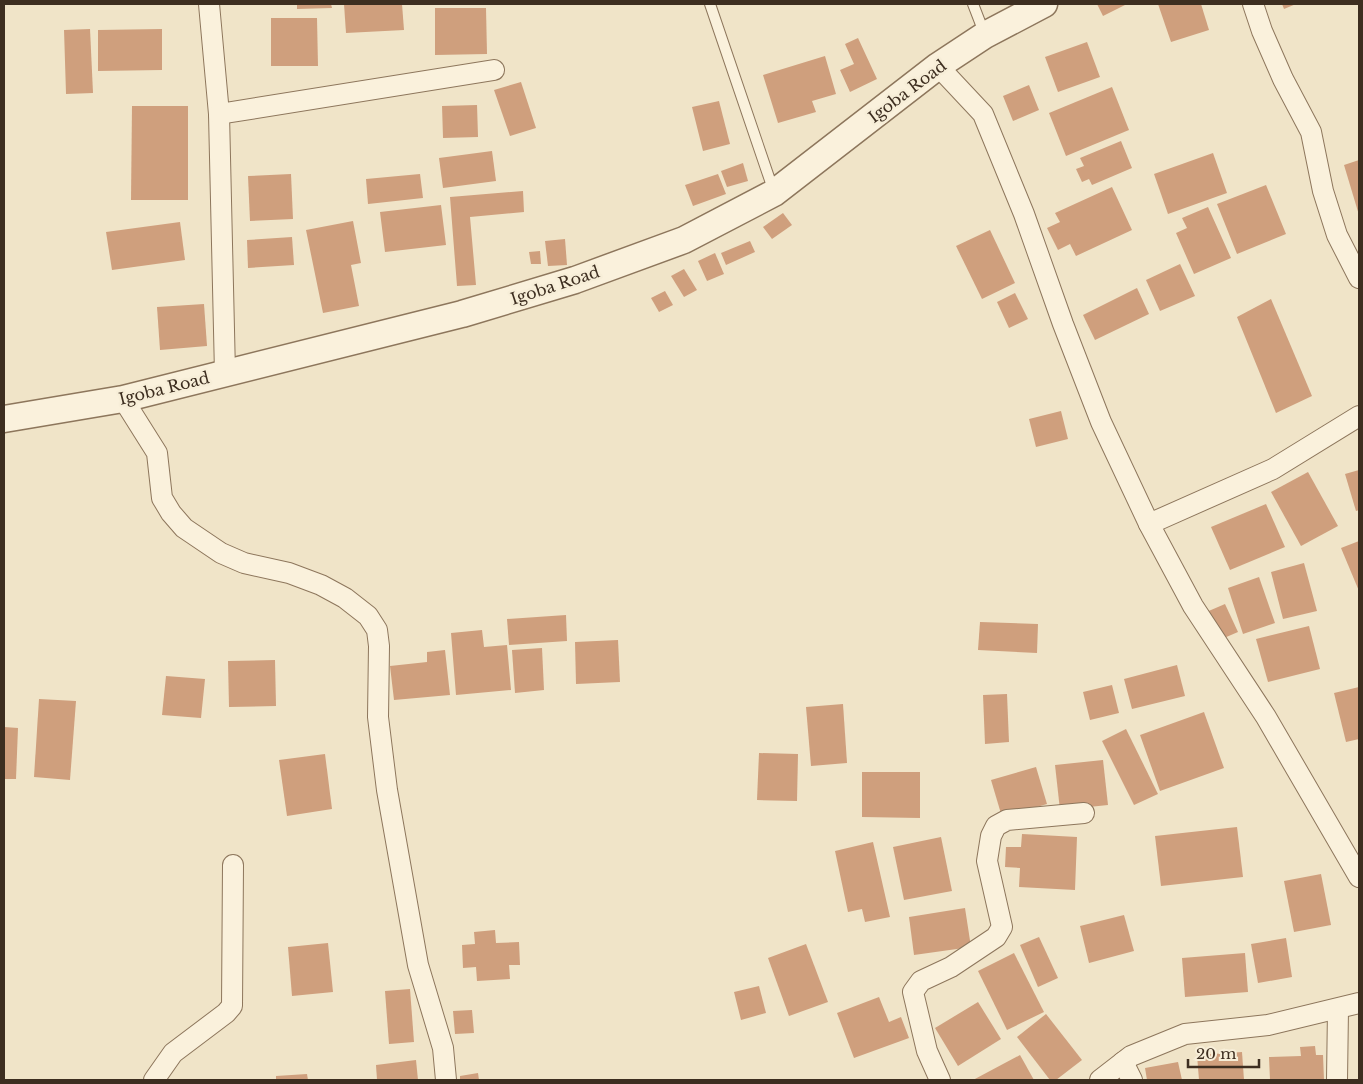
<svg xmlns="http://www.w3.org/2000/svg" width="1363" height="1084" font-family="'Libre Baskerville',serif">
<rect width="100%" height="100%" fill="#f0e4c8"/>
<!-- building -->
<g fill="#cf9f7d">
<path d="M297,4h34l1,4 -35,1z"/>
<path d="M344,4h58l2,26 -58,3z"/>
<path d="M1097,4h30l-24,12z"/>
<path d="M1158,4h43l8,26 -38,12z"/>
<path d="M1282,4h14l-12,5z"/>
<path d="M435,8h51l1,46 -52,1z"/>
<path d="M271,18h46l1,48h-47z"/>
<path d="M90,29l3,64 -27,1 -2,-64z"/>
<path d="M162,29v41l-64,1v-41z"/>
<path d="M858,38l19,41 -27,13 -10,-22 14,-6 -9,-20z"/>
<path d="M1087,42l13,35 -42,15 -13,-35z"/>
<path d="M825,56l11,38 -24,7 4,11 -38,11 -15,-48z"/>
<path d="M521,82l15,46 -26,8 -16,-46z"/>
<path d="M1029,85l10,25 -26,11 -10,-25z"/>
<path d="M1112,87l17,43 -63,26 -17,-43z"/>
<path d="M719,101l11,43 -27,7 -11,-44z"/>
<path d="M477,105l1,32 -35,1 -1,-32z"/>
<path d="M132,106h56v94h-57z"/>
<path d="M1121,141l11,27 -40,17 -3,-6 -7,3 -6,-13 8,-3 -4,-8z"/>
<path d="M492,151l4,30 -53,7 -4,-30z"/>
<path d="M1213,153l14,40 -59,21 -14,-40z"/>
<path d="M1359,160v55l-15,-50z"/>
<path d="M743,163l5,18 -21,6 -6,-16z"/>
<path d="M291,174l2,45 -43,2 -2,-45z"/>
<path d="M420,174l3,24 -55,6 -2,-25z"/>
<path d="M718,174l8,20 -33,12 -8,-21z"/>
<path d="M1266,185l20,49 -49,20 -20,-50z"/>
<path d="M1112,187l20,43 -56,26 -6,-12 -12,6 -11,-22 13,-6 -5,-9z"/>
<path d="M523,191l1,21 -54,5 6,68 -19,1 -7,-89z"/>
<path d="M441,205l5,40 -61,7 -5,-40z"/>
<path d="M1208,207l23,51 -37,16 -18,-41 11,-5 -5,-10z"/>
<path d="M783,213l9,12 -20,14 -9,-12z"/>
<path d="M353,221l8,42 -10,2 8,41 -36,7 -17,-83z"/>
<path d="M180,222l5,38 -73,10 -6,-38z"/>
<path d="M990,230l25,53 -33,16 -26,-53z"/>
<path d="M292,237l2,28 -46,3 -1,-28z"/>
<path d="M565,239l2,26 -19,1 -3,-25z"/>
<path d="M750,241l5,11 -29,13 -5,-12z"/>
<path d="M540,251l1,13h-10l-2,-12z"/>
<path d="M715,253l9,21 -17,7 -9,-20z"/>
<path d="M1180,264l15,32 -35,15 -14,-31z"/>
<path d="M684,269l13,21 -13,7 -13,-21z"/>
<path d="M1137,288l12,26 -54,26 -12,-25z"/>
<path d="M665,291l8,14 -14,7 -8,-14z"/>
<path d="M1015,293l13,26 -19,9 -12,-26z"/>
<path d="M1271,299l41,97 -36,17 -39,-96z"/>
<path d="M204,304l3,42 -47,4 -3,-43z"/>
<path d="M1061,411l7,28 -32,8 -7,-28z"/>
<path d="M1359,470v40l-3,1 -11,-37z"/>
<path d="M1308,472l30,54 -37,20 -30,-54z"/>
<path d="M1266,504l19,43 -55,23 -19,-43z"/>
<path d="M1359,541v50l-18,-43z"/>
<path d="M1304,563l13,48 -34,8 -12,-47z"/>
<path d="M1259,577l16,46 -32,11 -15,-46z"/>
<path d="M1225,604l13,28 -21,9 -13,-28z"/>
<path d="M566,615l1,26 -58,4 -2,-26z"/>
<path d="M980,622l58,2 -1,29 -59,-3z"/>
<path d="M1309,626l11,43 -52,13 -12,-43z"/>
<path d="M482,630l2,17 23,-2 4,45 -55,5 -5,-62z"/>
<path d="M618,640l2,42 -44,2 -1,-42z"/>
<path d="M542,648l2,42 -29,3 -3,-43z"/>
<path d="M445,650l5,45 -56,5 -4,-34 37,-4v-10z"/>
<path d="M275,660l1,46 -47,1 -1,-46z"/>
<path d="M1177,665l8,31 -53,13 -8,-30z"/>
<path d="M166,676l39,3 -4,39 -39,-3z"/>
<path d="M1112,685l7,28 -29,7 -7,-28z"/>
<path d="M1359,687v52l-13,3 -12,-49z"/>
<path d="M1007,694l2,48 -24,2 -2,-49z"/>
<path d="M39,699l37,2 -6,79 -36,-3z"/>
<path d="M843,704l4,59 -36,3 -5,-59z"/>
<path d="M1204,712l20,56 -64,23 -20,-56z"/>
<path d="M4,727l14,1 -2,51h-12z"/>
<path d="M1126,729l32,65 -24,11 -32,-64z"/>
<path d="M759,753l39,1 -1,47 -40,-1z"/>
<path d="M325,754l7,55 -45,7 -8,-56z"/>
<path d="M1103,760l5,45 -48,5 -5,-45z"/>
<path d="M1036,767l11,37 -45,13 -11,-37z"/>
<path d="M862,772h58v46l-58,-1z"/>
<path d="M1237,827l6,50 -82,9 -6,-50z"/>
<path d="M1022,834l55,3 -2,53 -56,-3 1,-19 -15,-1 1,-20h15z"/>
<path d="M941,837l11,54 -48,9 -11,-53z"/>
<path d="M873,842l17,75 -25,5 -3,-13 -14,3 -13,-61z"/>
<path d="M1321,874l10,51 -37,7 -10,-51z"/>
<path d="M965,908l6,39 -57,8 -5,-38z"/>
<path d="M1124,915l10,36 -45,12 -9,-37z"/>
<path d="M495,930l1,13 23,-1 1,23h-11l1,14 -33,2 -1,-14 -13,1 -1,-23 13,-1 -1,-12z"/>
<path d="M1039,937l19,41 -20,9 -18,-42z"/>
<path d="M1286,938l6,39 -34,6 -7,-39z"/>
<path d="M328,943l5,49 -41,4 -4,-49z"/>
<path d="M806,944l22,58 -39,14 -21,-58z"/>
<path d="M1014,953l30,59 -37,18 -29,-59z"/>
<path d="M1245,953l3,39 -63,5 -3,-39z"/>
<path d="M759,986l7,27 -25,7 -7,-28z"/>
<path d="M410,989l4,53 -25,2 -4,-53z"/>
<path d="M879,997l10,25 12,-5 8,21 -55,20 -17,-45z"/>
<path d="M978,1002l23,37 -43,27 -23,-38z"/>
<path d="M472,1010l2,23 -19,1 -2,-23z"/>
<path d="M1046,1014l36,46 -26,20h-6l-33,-43z"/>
<path d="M1315,1046l1,9h7l1,25h-54l-1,-23 32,-1 -1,-9z"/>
<path d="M1242,1052l2,28h-45l-2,-25z"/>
<path d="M1020,1055l14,25h-61z"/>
<path d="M416,1060l2,20h-41l-1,-15z"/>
<path d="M1178,1062l4,18h-35l-2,-12z"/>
<path d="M478,1073l1,7h-19v-4z"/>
<path d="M307,1074l1,6h-32v-4z"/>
</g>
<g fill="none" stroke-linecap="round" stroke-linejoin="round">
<!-- service casing -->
<g stroke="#8d765c" stroke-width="12">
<g id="service">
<path d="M710,4l64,188"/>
<path d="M973,4l12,31"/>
</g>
</g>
<!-- minor casing -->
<g stroke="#8d765c" stroke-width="22">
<g id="minor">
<path d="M209,4l10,110 6,259"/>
<path d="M1253,4l9,27 21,48 28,53 12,59 14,44 22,43"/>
<path d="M938,66l45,48 41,100 39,110 38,98 48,102 44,82 73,111 93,160"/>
<path d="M219,114l275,-44"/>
<path d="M123,399l34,54 5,45 9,15 13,15 37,25 23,10 45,10 32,12 24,13 23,18 9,14 2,16 -1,71 9,73 31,175 25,83 3,32"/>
<path d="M1149,524l124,-55 86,-53"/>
<path d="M1123,1062l9,18"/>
<path d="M154,1080l19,-27 53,-40 6,-7 1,-141"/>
<path d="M940,1080l-13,-29 -14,-59 8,-11 30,-14 45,-30 6,-10 -15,-66 4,-25 5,-10 11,-6 77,-7"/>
<path d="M1100,1080l31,-24 54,-22 83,-9 91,-22"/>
<path d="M1337,1080l1,-71"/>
</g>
</g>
<!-- tertiary casing -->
<g stroke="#8d765c" stroke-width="29">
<path id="tertiary" d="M4,419l119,-20 339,-85 113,-34 109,-40 90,-47 164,-127 47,-31 59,-31"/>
</g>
<!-- service -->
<use href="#service" stroke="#faf1dc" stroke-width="10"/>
<!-- minor -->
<use href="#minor" stroke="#faf1dc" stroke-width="20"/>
<!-- tertiary -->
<use href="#tertiary" stroke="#faf1dc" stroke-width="26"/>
</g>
<g text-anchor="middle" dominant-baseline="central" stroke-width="5" stroke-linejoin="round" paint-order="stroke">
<!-- street labels -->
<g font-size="16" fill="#3d2e20" stroke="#f7eed8">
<text transform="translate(907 91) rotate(-37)">Igoba Road</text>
<text transform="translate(555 285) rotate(-18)">Igoba Road</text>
<text transform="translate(164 388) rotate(-14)">Igoba Road</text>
</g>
</g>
<!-- border -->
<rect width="1363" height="1084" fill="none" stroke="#3d2e20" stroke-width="10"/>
<!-- scale -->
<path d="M1188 1059v8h71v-8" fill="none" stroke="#3d2e20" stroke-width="2.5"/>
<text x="1196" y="1059" font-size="15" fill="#3d2e20" stroke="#f7eed8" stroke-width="4" paint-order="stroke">20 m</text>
</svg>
